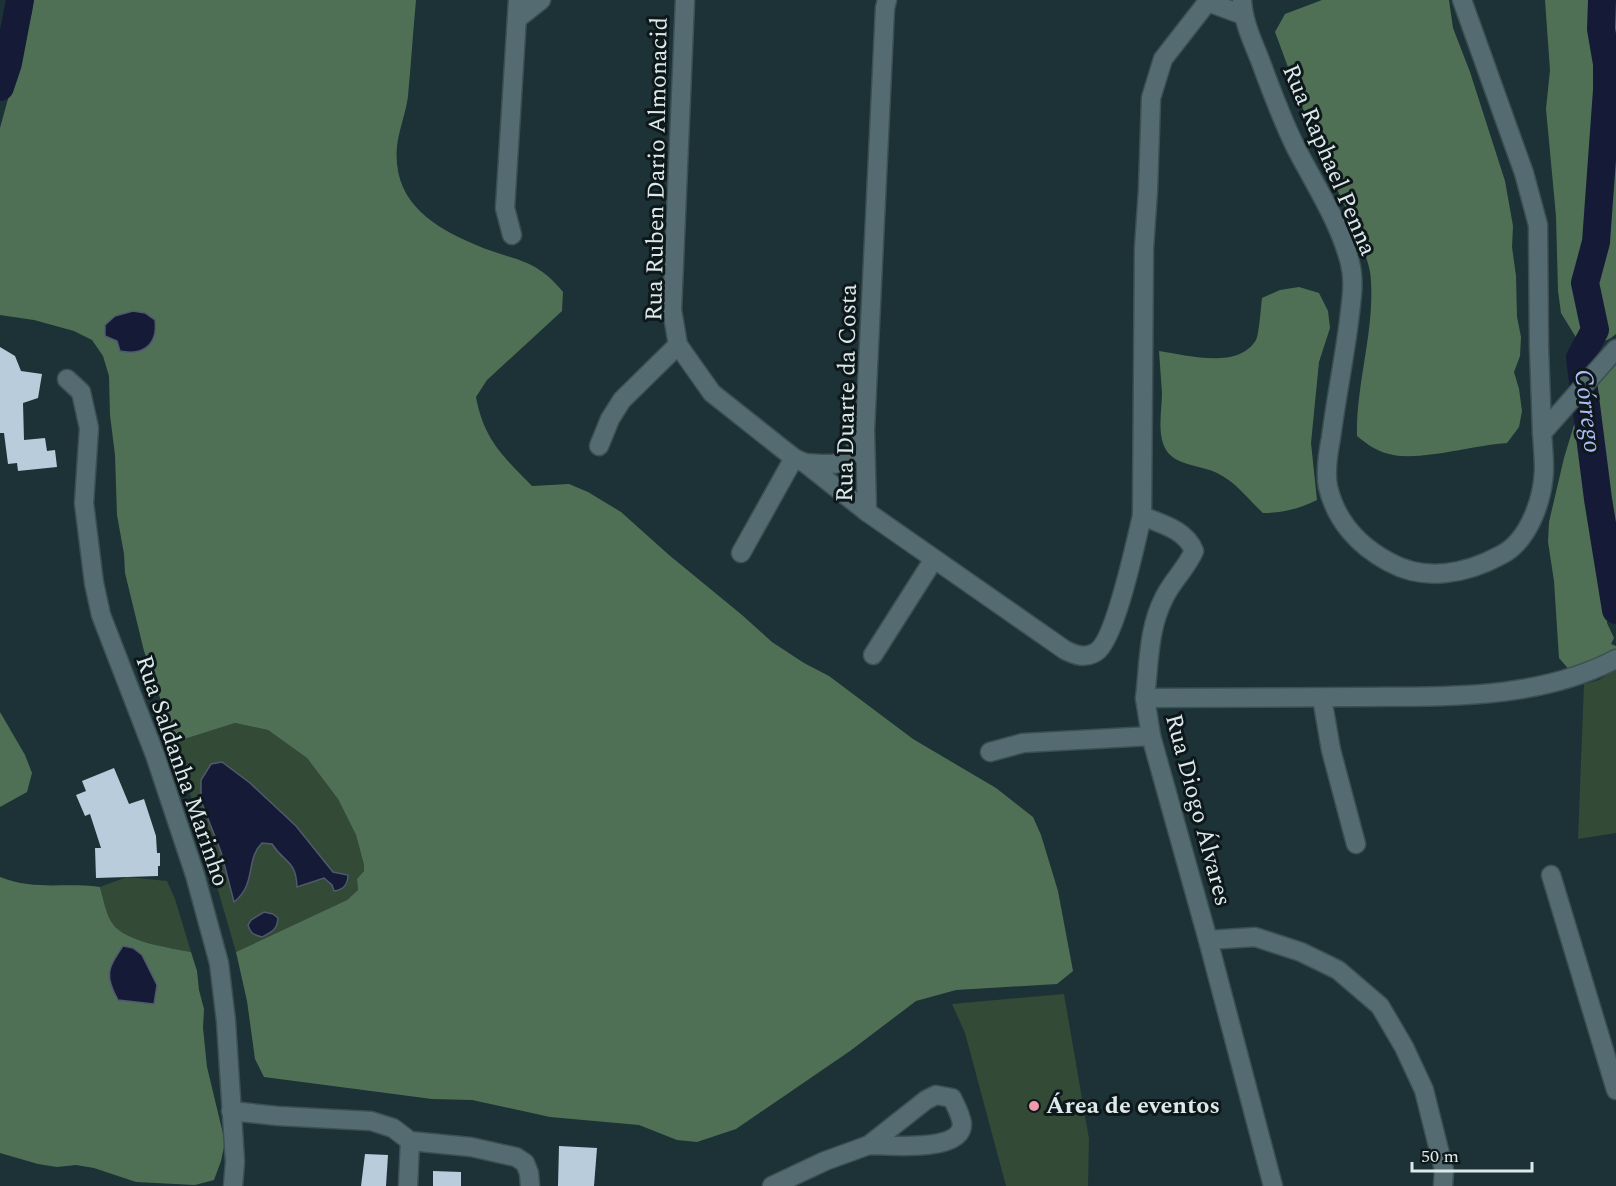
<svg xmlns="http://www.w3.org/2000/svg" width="1616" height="1186" font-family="Spectral,serif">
<rect width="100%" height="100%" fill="#1c3236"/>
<!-- green -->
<g fill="#334a37" fill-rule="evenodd">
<path d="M1616,669v164l-38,6 6,-155 15,-4z"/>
<path d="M235,723l33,7 39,28 31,41 18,36 8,30v6l-7,8 1,11 -11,10 -111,52 -61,-210zM276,809c27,23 47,49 68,77l-4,4 -16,-12 -28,-6 -24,-28 -11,-1c-15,17 -5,44 -27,59l-13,-50z"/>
<path d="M127,877l40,4 8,18 16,53c-20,-4 -67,-10 -79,-28 -6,-10 -9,-26 -12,-37z"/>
<path d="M1064,994l25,145 -1,47h-82l-41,-153 -13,-29z"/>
</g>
<!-- forest -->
<g fill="#507056">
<path d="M33,0h383c-3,32 -5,64 -8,96 -2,17 -9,33 -11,50 -5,55 34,80 79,99 37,16 59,12 87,47l-1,19 -75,69 -11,17c8,43 27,59 56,89l37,-2 19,8 33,20 48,43 73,60 30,27 32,21 25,13 84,63 83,49 37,29 8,18 17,56 15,80 -16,13 -101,6 -40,11 -66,50 -114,78 -39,13 -20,-2 -38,-15 -89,-8 -78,-17 -40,-1 -168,-22 -9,-18 -8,-58 -11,-49 111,-52 11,-10 -1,-11 7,-8v-6l-8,-30 -18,-36 -31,-41 -39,-28 -33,-7 -60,19 -31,-91 -19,-78 -1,-19 -7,-39 -2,-60 -5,-40 -1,-39 -6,-20 -11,-16 -18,-9 -40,-11 -34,-5v-187l32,-116z"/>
<path d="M1322,0h127l4,28 17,44 35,109 8,45 -1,21 4,29 1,41 4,20 -1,19 -6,16 5,17 3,22 -3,16 -12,16c-33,2 -89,19 -118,11 -13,-3 -22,-10 -32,-18 -1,-52 17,-102 14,-154 0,-15 -7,-30 -12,-44 -12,-29 -27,-58 -39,-87 -17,-39 -30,-80 -45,-119l10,-18z"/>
<path d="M1545,0h71v334c-12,11 -24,9 -39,5l-16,-26 -3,-22 -2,-75 -10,-107 4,-39z"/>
<path d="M1299,287l20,6 9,18 2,17 -11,34 -8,81 6,57c-19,9 -34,13 -54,13 -15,-14 -27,-31 -46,-40 -16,-8 -43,-7 -52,-25 -8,-16 -3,-38 -3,-55 -1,-14 -2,-28 -3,-42 28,4 79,19 97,-11 3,-5 5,-34 6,-42l18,-8z"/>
<path d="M1616,364v236h-7l-2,23 7,15 -3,6 5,2v5l-44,22 -13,-15 -5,-77 -6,-39 1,-20 15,-64 17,-56 13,-16z"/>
<path d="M0,712l25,43 7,18 -5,19 -27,15z"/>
<path d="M0,877c36,14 63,5 100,10 3,11 6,27 12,36 12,19 59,25 79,29l6,19 2,19 5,19 -1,19 4,39 18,75 -4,19 -7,19 -19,5 -59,-3 -42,-14 -18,-3 -19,2 -19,-3 -38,-11z"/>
</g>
<!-- water -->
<g fill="#151b37" stroke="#51596d" stroke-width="1.5">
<path d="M133,311l12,2 10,7c3,24 -11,36 -35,31l-3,-10 -12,-5v-11l10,-9z"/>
<path d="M222,762l28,21 46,43 37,46 15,3c0,9 -5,15 -14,16l-2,-6 -8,-7 -27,9c-1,-27 -12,-23 -25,-43l-10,-1c-17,17 -5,41 -28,59l-13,-50 -20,-51v-21l10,-16z"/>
<path d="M264,912l9,2 5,4c-1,12 -6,14 -16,19 -8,-2 -12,-4 -14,-12l3,-5z"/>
<path d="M123,946l10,2 9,7 15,30 -3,19 -36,-4c-14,-25 -10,-32 5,-54z"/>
</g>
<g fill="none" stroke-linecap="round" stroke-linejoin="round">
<!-- river -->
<g stroke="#151b37" stroke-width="28">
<path d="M1602,0l-1,29 6,35v26l-11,152 -11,41 10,47 -15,28 18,141 18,111"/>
<path d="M0,87l8,-24 12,-63"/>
</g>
</g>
<!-- building -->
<g fill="#b9ccdb">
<path d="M0,347l15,9 6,15 21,3 -4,24 -15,5 1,37 21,-2 2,13 8,-1 2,17 -39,4 -1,-8 -9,1 -4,-31h-4z"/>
<path d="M114,768l15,36 15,-5 12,37 1,17h3v13h-2v10l-62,2 -1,-30h6l-11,-34 -5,2 -9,-21 10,-4 -4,-10z"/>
<path d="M559,1146l38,2 -3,38h-36z"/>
<path d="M365,1154l23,1 -2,31h-25z"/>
<path d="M433,1171l28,1v14h-28z"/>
</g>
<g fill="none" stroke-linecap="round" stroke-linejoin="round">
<!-- minor casing -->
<g stroke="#3c5053" stroke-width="21">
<g id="minor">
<path d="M685,0l-13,310 6,35 34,48 82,65 11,5 62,49"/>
<path d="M887,0l-2,8 -20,422 2,82 198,138c10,5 20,9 31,2 19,-11 40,-111 46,-136"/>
<path d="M1242,0c1,21 10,40 18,60 11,30 22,60 36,88 19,37 44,75 54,115 5,19 1,39 -1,58 -5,39 -13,78 -18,117 -3,15 -6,34 -3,49 8,34 31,59 61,75 36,20 77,12 112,-7 28,-14 42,-56 43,-85 0,-12 -1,-25 -2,-37l74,-84"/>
<path d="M1462,0l62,173 14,52 1,122 3,86"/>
<path d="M1208,2l35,13"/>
<path d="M517,19l24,-19"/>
<path d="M512,235l-7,-27 13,-208"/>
<path d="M67,379l14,13 8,36 -5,75 10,80 7,32 54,140 40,120 24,88 7,58 9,141 -2,24"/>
<path d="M599,446l11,-27 12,-19 56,-55"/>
<path d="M805,463c36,2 43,5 59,-30"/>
<path d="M741,553l53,-95"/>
<path d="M873,655l61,-96"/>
<path d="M1145,698c4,-33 3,-69 19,-100 8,-17 22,-29 30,-47 -8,-21 -32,-27 -52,-35l2,-268 4,-58 3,-92 12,-39 46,-59"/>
<path d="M1322,698l9,52 25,94"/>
<path d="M990,752l33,-9 128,-7"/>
<path d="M1551,875l65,215"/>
<path d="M1208,940l47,-3 46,15 37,18 42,36 24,41 20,43 20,80 -1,16"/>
<path d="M231,1111l47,5 93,5 22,7 17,13 61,6 45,10 9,6 4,10 1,13"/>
<path d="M408,1186l2,-45"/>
<path d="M772,1186l53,-25 44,-16 57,-45 10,-5 16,3c4,8 9,17 10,26 0,29 -74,21 -93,21"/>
<path d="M1273,1186l-65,-246 -57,-204 -6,-38c72,0 144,0 216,-1 86,-1 177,3 255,-38"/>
</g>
</g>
<!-- minor -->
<use href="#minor" stroke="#546c71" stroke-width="18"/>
</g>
<!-- markers -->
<circle fill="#f29aad" stroke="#0e181a" stroke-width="2" cx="1034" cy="1106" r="6"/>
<g text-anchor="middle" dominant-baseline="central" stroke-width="6" stroke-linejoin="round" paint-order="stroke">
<!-- street labels -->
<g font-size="24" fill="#dce9eb" stroke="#0e181a">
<text transform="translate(1329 160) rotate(67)">Rua Raphael Penna</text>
<text transform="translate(657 169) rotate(-89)">Rua Ruben Dario Almonacid</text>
<text transform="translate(847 393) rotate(-89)">Rua Duarte da Costa</text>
<text transform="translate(182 771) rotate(71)">Rua Saldanha Marinho</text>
<text transform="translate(1198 810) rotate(75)">Rua Diogo Álvares</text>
</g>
<!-- poi labels -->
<g font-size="24" font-weight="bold" fill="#dce9eb" stroke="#0e181a" text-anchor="start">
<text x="1046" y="1106">Área de eventos</text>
</g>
<!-- water labels -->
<g font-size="26" font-style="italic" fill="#acbcf6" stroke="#0e181a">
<text transform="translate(1588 411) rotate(83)">Córrego</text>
</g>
</g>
<!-- scale -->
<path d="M1412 1162v9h120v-9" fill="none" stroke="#dce9eb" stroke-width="3"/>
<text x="1421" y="1162" font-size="18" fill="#dce9eb" stroke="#0e181a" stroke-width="4.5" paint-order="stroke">50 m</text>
</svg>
